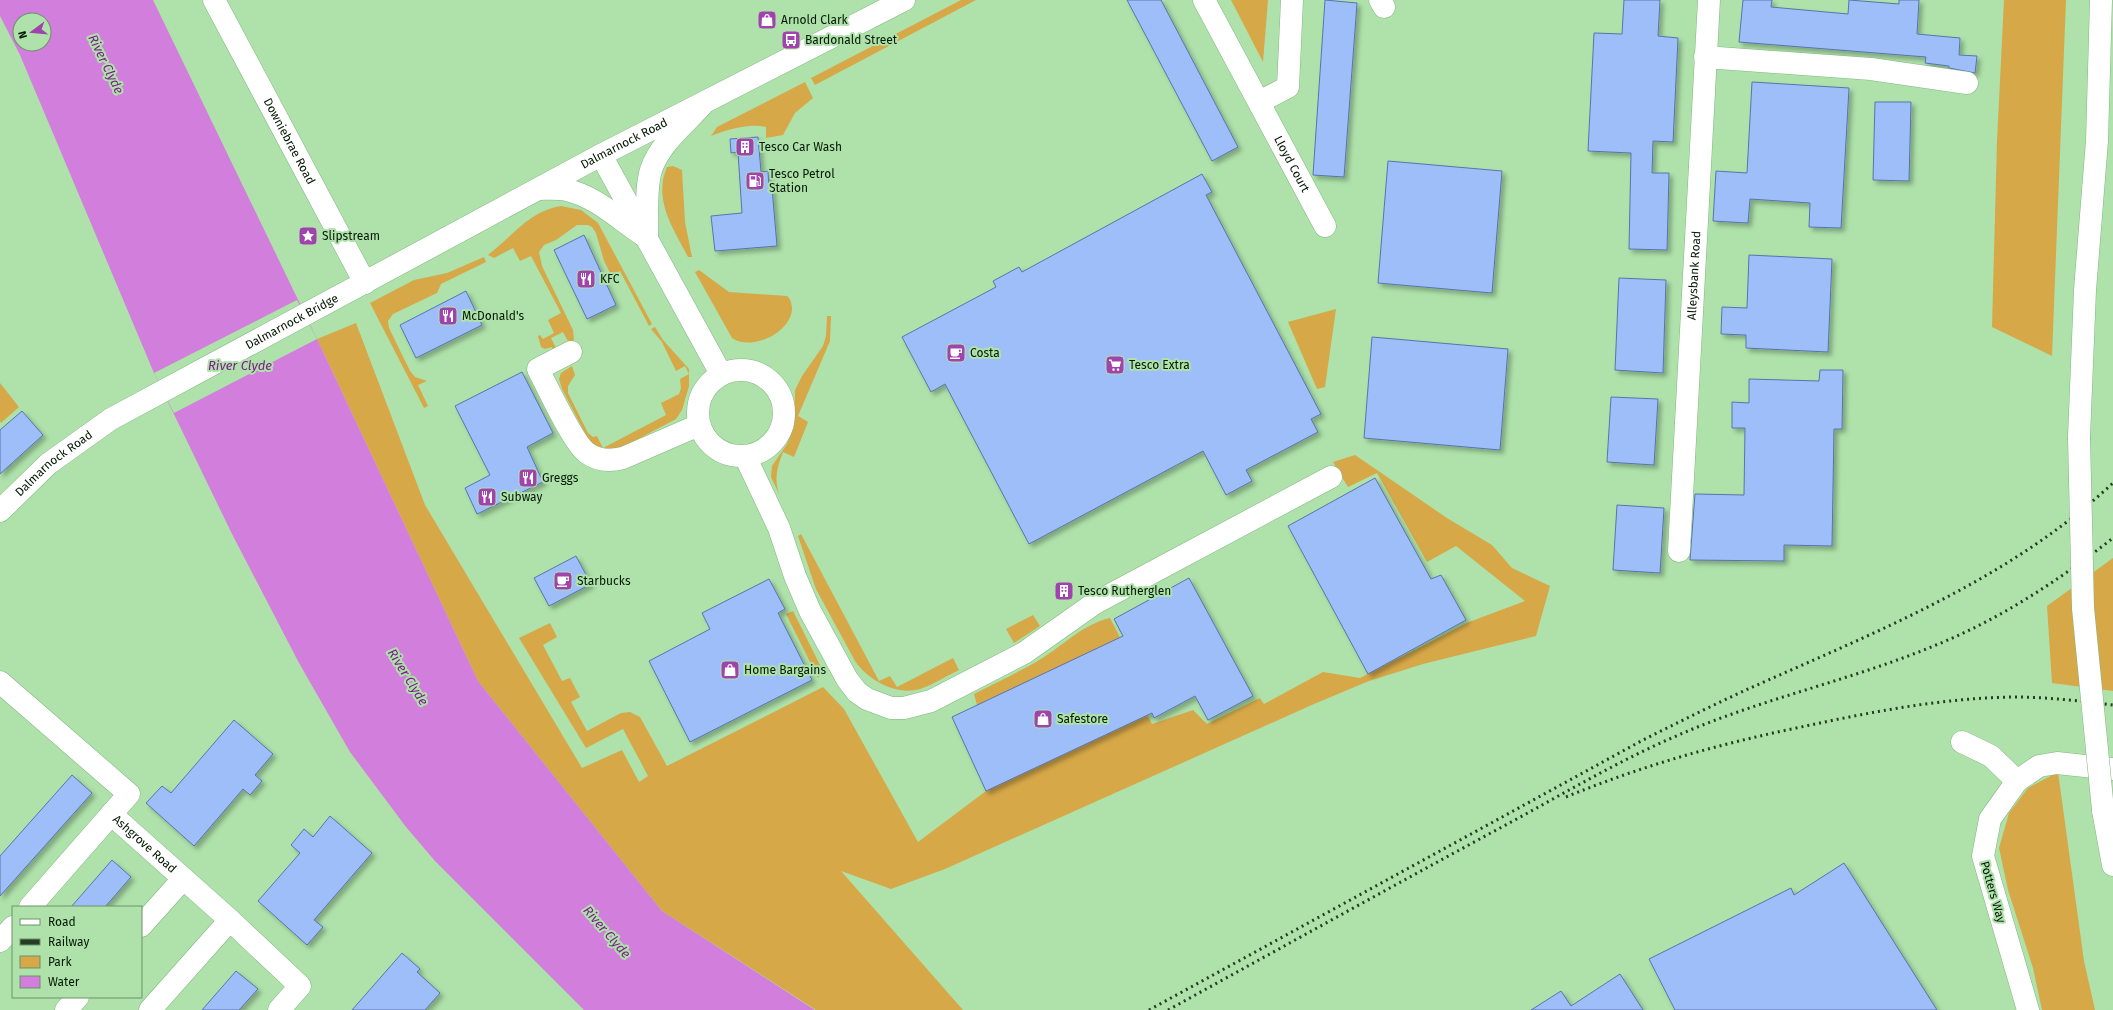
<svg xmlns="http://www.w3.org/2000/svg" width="2113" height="1010" font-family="'Fira Sans',sans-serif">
<defs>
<filter id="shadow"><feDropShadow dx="3.5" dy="3.5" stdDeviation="2" flood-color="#0004"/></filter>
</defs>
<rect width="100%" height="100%" fill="#aee2aa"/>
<!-- green -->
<g fill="#d6a848">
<path d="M961,0h15l-161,85 -4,-7z"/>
<path d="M1231,0h37l-5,62z"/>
<path d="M2004,0h62l-14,356 -60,-29 5,-186z"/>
<path d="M805,82l8,16 -18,15 -12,22 -17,3v-11c-18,-4 -39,3 -55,9l6,-9z"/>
<path d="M673,166l9,4 3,52 7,35h-4c-15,-29 -35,-57 -21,-90z"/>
<path d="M561,206l20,4 17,13 54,101 -3,2 -29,-55 -9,4 -7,-14 -8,-28 -4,-6 -4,-2h-11l-21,15 -12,5 -5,7 3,14 31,64 1,10 -5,3 -6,-11 -12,6 6,12 -3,2 -2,-5 -7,2 -4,-2 -3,-11 2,-1 3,4 11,-6 -6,-13 13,-7 -30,-57 -11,5 -7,-13 -19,10 -6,-3c24,-18 41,-44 73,-49z"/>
<path d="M484,257l2,5 -45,22 -4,9 -44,21 -5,7 1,7 21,43 5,6 12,4 -9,4 10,21 -4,2 -54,-105 44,-23 33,-7z"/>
<path d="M699,270l30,22 58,4c4,3 4,7 5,11 1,25 -41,45 -60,31l-37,-66z"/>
<path d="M1336,309l-11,78 -8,2 -29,-67z"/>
<path d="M827,316h4l-1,25 -32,75 10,6 -14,35 -11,-5c-6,16 -9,26 -4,42l-8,-17 1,-11 15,-22 7,-17 1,-37 7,-14 21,-30 3,-10z"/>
<path d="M356,323l69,182 157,263 40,-18 17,32 9,-6 -25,-47 -37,19 -67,-110 31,-15 7,14 -14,8 19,36 8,-3 10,19 -9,5 16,29 34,-18 9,-1 10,5 27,49 156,-79 21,22 74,133 68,-51 148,-70 -34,-73 -123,57 -3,-11c23,-12 48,-23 70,-37 22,-14 40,-33 66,-39l17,33 -10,6 35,67 41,-14 14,14 53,-26 4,6 59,-32 37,6 109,-56 56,-21 -69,-55 -29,16 -50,-89 -29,14 -15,-25 22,-7 92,63 45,27 20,23 38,18 -14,50 -113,28 -54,17 -55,23 -369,165 -54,20 -50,-18 122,139h-147l-154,-99 -184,-230 -161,-342z"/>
<path d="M655,327l8,13 26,29v17l-7,24 -6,9 -55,29 -12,2 -15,-4 -7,-9 -25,-48 -3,-10 2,-6 11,-7 3,9 -7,11v7l20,40 5,4 4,-1 6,12 63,-33 -5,-12 18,-9 2,-6 -1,-9 9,-5 -4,-8 -9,5 -14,-29 -11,-13z"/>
<path d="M0,383l19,24 -18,16 -1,-2z"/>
<path d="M801,534l78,147 11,-5 7,11 56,-29 6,12c-13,6 -26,15 -39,19 -24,7 -52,-9 -65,-28l-39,-72 -18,-53z"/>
<path d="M2113,558v133l-61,-8 -5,-77z"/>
<path d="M793,611l28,56v7l-3,4 -32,-64z"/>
<path d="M1033,615l7,11 -26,17 -8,-14z"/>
<path d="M2058,772l26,189 11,49h-53l-9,-42 -25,-78 -9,-42 10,-35 19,-25z"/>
</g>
<!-- water -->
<path fill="#d27edc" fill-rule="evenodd" d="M0,0h153l164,339 161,342 184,230 153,99h-231l-149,-149 -29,-34 -56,-75 -51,-89 -67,-129 -78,-161 -134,-318 -20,-39zM20,20h24v24h-24z"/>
<!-- pier -->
<path fill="#aee2aa" d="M297,300l20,39 -143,74 -20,-40z"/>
<!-- building -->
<g fill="#9ebefa" stroke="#5874ac" filter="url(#shadow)">
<path d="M1127,0h34l77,147 -26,14z"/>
<path d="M1325,0l32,3 -13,174 -31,-2z"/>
<path d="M1624,0h36l-2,36 20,2 -5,104 -20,-1 -1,32h17l-2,77 -38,-1 2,-96 -43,-2 6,-118 28,1z"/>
<path d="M1743,0h29l-1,7 77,7 1,-14 50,4v-4h20l-2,34 43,4 -1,17 18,1 -2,17 -26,-5v-2l-24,-3 1,-6 -187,-15z"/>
<path d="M1752,82l97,6 -8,140 -32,-1 1,-24 -60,-4 -2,24 -35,-2 3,-50 31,2z"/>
<path d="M1875,102h36l-2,79 -36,-1z"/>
<path d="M758,137l3,35 7,-1 1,17h3l5,58 -62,5 -4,-35 31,-3 -4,-61 -7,1 -1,-14z"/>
<path d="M1388,161l114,10 -10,122 -114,-10z"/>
<path d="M1202,174l10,18 -6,3 115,219 -10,5 7,13 -72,38 6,11 -26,14 -23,-44 -174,93 -84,-160 -14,8 -29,-55 94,-50 -3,-6 26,-14 3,5z"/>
<path d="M584,235l32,70 -29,14 -33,-69z"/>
<path d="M1749,255l83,4 -4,93 -82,-4v-13l-25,-1 1,-27 25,1z"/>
<path d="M1619,278l47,2 -3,93 -48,-3z"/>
<path d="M466,291l16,34 -66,33 -16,-33z"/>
<path d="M1372,337l136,12 -8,101 -136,-12z"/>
<path d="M1820,370h23l-1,59h-8l-2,117 -48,-1v16l-94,-1 5,-66 49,1 1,-67h-13v-26l17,1v-24l70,2z"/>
<path d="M522,372l31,61 -26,14 16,35 -66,32 -12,-26 25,-13 -35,-69z"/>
<path d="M1611,397l47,2 -4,66 -47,-3z"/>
<path d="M22,411l21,24 -43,39v-44z"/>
<path d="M1375,478l56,101 10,-4 25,45 -98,54 -80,-148z"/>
<path d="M1617,505l47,3 -4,65 -47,-3z"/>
<path d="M576,556l15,28 -42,22 -15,-28z"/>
<path d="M1189,578l64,118 -45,24 -13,-24 -41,22 -2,-5 -166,78 -34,-74 171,-81 -9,-17z"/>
<path d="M769,579l16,30 -7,4 34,67 -122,62 -41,-81 61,-32 -8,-16z"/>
<path d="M234,720l39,34 -18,21 7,6 -12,14 -7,-6 -49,57 -48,-43 16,-17 9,7z"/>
<path d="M72,775l20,18 -92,103v-40z"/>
<path d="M330,816l42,37 -58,67 9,7 -16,18 -49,-44 42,-48 -9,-8 13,-16 9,8z"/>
<path d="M112,860l19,17 -26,30h-34z"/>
<path d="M1844,863l93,147h-262l-26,-51 142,-71 3,7z"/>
<path d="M402,953l18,16 -3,3 23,21 -15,17h-73z"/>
<path d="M236,971l22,18 -19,21h-37z"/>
<path d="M1620,974l23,36h-112l30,-19 10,15z"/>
</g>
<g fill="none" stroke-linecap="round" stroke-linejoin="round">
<!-- minor casing -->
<g stroke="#83b680" stroke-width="23">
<g id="minor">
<path id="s1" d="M214,0l151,283"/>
<path id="s2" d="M1204,0l121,226"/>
<path d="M1380,0l4,7"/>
<path d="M1705,57l166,12 96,14"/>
<path d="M1259,102l29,-15 4,-87"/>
<path d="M601,155l120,219"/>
<path d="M539,189c9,0 19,-1 28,1 28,6 53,30 76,45"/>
<path d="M647,237c1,-21 -2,-47 4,-67 9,-27 35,-47 53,-67"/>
<path d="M571,352l-33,17c10,19 35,74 49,84 11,8 24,8 36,5l76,-33"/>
<circle cx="741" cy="413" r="43"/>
<path d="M745,456l34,72 16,48 15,35 37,68 10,13 10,7 24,9h13l27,-7 93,-48 71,-50 236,-126"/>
<path id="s3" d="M1679,551l30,-551"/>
<path d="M0,682l129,112 -99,113"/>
<path d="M1962,742l29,14 26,25"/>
<path id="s4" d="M111,814l119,106 70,66 -21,24"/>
<path d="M141,926l42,-47"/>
<path d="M0,941l13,-14"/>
<path d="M66,1010l12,-13"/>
<path d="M150,1010l80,-90"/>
<path d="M2028,1010l-45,-154 7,-37 27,-38 22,-15 18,-3 56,6"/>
</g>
</g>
<!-- major casing -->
<g stroke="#83b680" stroke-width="23">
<g id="major">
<path id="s5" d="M0,511l48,-47 63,-45 490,-264 303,-155"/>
</g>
</g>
<!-- highway casing -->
<g stroke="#83b680" stroke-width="23">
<g id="highway">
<path d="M2079,437l6,-147 12,-149 4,-141"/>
<path d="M2103,810l10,55"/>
</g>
</g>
<!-- minor -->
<use href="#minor" stroke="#fff" stroke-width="22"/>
<!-- major -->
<use href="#major" stroke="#fff" stroke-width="22"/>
<!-- highway -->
<use href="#highway" stroke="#fff" stroke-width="22"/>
<!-- rail -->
<g stroke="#243d23" stroke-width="3" stroke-dasharray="2 4" stroke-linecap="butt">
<path d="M1566,797c78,-32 153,-53 235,-70 70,-15 141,-29 212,-30 34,0 67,4 100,8"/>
<path d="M1149,1010l494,-270c38,-19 76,-38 114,-55 126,-56 254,-107 356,-202"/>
<path d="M1168,1010c111,-61 221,-122 332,-182 58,-31 114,-65 174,-91 85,-38 176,-56 262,-92 64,-26 122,-64 177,-107"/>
</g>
<!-- highway-bridge casing -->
<g stroke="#83b680" stroke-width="23" stroke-linecap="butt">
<path id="highway-bridge" d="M2079,437l4,171 20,202"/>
</g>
<!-- highway-bridge -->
<use href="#highway-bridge" stroke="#fff" stroke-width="22"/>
</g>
<!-- icons -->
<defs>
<g id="shop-square" transform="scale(1)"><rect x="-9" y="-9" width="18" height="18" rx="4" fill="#a143ad" stroke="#aee2aa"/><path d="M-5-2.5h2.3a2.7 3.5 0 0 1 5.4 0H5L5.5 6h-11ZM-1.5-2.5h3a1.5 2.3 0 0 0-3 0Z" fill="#fff"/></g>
<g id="bus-square" transform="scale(1)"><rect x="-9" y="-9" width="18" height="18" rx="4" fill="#a143ad" stroke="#aee2aa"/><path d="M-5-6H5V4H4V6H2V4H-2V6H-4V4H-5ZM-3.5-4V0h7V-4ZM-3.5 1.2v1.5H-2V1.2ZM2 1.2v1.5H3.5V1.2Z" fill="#fff"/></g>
<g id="building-square" transform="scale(1)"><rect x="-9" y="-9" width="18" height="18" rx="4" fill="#a143ad" stroke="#aee2aa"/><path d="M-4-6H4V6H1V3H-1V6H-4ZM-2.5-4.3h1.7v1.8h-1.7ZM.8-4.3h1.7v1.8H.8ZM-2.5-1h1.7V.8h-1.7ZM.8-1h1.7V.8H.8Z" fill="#fff"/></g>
<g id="fuel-square" transform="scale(1)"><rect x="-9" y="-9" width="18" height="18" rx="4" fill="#a143ad" stroke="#aee2aa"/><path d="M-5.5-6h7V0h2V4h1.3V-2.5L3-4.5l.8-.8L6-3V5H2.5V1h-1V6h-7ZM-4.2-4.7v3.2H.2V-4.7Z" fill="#fff"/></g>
<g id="sight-square" transform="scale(1)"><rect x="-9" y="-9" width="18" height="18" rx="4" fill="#a143ad" stroke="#aee2aa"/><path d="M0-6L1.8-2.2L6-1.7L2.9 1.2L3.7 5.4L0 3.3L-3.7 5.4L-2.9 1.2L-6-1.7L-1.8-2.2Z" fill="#fff"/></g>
<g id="restaurant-square" transform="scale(1)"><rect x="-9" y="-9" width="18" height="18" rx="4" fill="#a143ad" stroke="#aee2aa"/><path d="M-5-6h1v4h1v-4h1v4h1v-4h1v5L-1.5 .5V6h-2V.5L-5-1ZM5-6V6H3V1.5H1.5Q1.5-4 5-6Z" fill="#fff"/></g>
<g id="cafe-square" transform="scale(1)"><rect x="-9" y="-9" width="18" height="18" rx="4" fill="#a143ad" stroke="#aee2aa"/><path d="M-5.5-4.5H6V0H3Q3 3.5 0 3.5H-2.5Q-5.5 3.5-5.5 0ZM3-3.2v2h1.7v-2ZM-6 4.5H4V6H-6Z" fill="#fff"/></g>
<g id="supermarket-square" transform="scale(1)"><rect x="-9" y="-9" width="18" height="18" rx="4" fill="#a143ad" stroke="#aee2aa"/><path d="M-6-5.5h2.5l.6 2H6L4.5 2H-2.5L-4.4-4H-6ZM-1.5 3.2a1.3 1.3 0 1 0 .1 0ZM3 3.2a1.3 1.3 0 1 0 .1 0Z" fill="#fff"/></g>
</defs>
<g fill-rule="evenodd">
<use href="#shop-square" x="767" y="20"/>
<use href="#bus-square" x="791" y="40"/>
<use href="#building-square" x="745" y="147"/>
<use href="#fuel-square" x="755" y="181"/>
<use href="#sight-square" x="308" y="236"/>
<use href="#restaurant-square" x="586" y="279"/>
<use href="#restaurant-square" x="448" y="316"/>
<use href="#cafe-square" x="956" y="353"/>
<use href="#supermarket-square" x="1115" y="365"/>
<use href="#restaurant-square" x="528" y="478"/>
<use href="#restaurant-square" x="487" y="497"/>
<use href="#cafe-square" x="563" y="581"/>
<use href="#building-square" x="1064" y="591"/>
<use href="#shop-square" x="730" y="670"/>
<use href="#shop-square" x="1043" y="719"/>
</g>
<g text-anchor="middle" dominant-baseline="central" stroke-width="4" stroke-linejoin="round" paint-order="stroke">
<!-- poi labels -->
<g font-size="12" fill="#051805" stroke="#aee2aa" text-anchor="start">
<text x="781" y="20">Arnold Clark</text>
<text x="805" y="40">Bardonald Street</text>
<text x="759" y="147">Tesco Car Wash</text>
<text x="769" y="174">Tesco Petrol<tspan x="769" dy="14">Station</tspan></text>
<text x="322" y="236">Slipstream</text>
<text x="600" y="279">KFC</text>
<text x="462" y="316">McDonald's</text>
<text x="970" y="353">Costa</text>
<text x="1129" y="365">Tesco Extra</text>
<text x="542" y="478">Greggs</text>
<text x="501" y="497">Subway</text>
<text x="577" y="581">Starbucks</text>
<text x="1078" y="591">Tesco Rutherglen</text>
<text x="744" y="670">Home Bargains</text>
<text x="1057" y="719">Safestore</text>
</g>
<!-- street labels -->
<g font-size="12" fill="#051805" stroke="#aee2aa">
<text stroke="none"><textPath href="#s1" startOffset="160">Downiebrae Road</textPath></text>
<text stroke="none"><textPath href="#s5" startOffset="727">Dalmarnock Road</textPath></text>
<text stroke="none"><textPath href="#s2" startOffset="186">Lloyd Court</textPath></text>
<text stroke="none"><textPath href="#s3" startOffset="276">Alleysbank Road</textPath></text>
<text stroke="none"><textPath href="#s5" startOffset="350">Dalmarnock Bridge</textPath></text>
<text stroke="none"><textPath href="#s5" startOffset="72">Dalmarnock Road</textPath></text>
<text stroke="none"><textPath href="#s4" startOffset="45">Ashgrove Road</textPath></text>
<text transform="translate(1993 892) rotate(74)">Potters Way</text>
</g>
<!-- water labels -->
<g font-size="13" font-style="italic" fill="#80198d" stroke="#aee2aa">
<text transform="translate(106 64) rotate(64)">River Clyde</text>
<text x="240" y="365">River Clyde</text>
<text transform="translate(408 677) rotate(58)">River Clyde</text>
<text transform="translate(607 932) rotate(49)">River Clyde</text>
</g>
</g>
<!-- legend -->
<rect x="12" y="906" width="130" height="92" fill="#aee2aa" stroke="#6a9168"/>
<rect x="20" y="919" width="20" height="6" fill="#ffffff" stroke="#6a9168"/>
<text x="48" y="926" font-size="12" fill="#051805">Road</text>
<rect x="20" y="939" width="20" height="6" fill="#243d23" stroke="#6a9168"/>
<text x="48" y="946" font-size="12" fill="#051805">Railway</text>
<rect x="20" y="956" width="20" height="12" fill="#d6a848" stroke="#6a9168"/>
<text x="48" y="966" font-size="12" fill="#051805">Park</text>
<rect x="20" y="976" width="20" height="12" fill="#d27edc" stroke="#6a9168"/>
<text x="48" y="986" font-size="12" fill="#051805">Water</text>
<!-- north arrow -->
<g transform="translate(32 32) rotate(254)"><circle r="19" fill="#aee2aa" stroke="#6a9168"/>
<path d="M0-3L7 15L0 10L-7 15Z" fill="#a143ad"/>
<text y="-6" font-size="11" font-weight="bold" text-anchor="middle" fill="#051805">N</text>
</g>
</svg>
